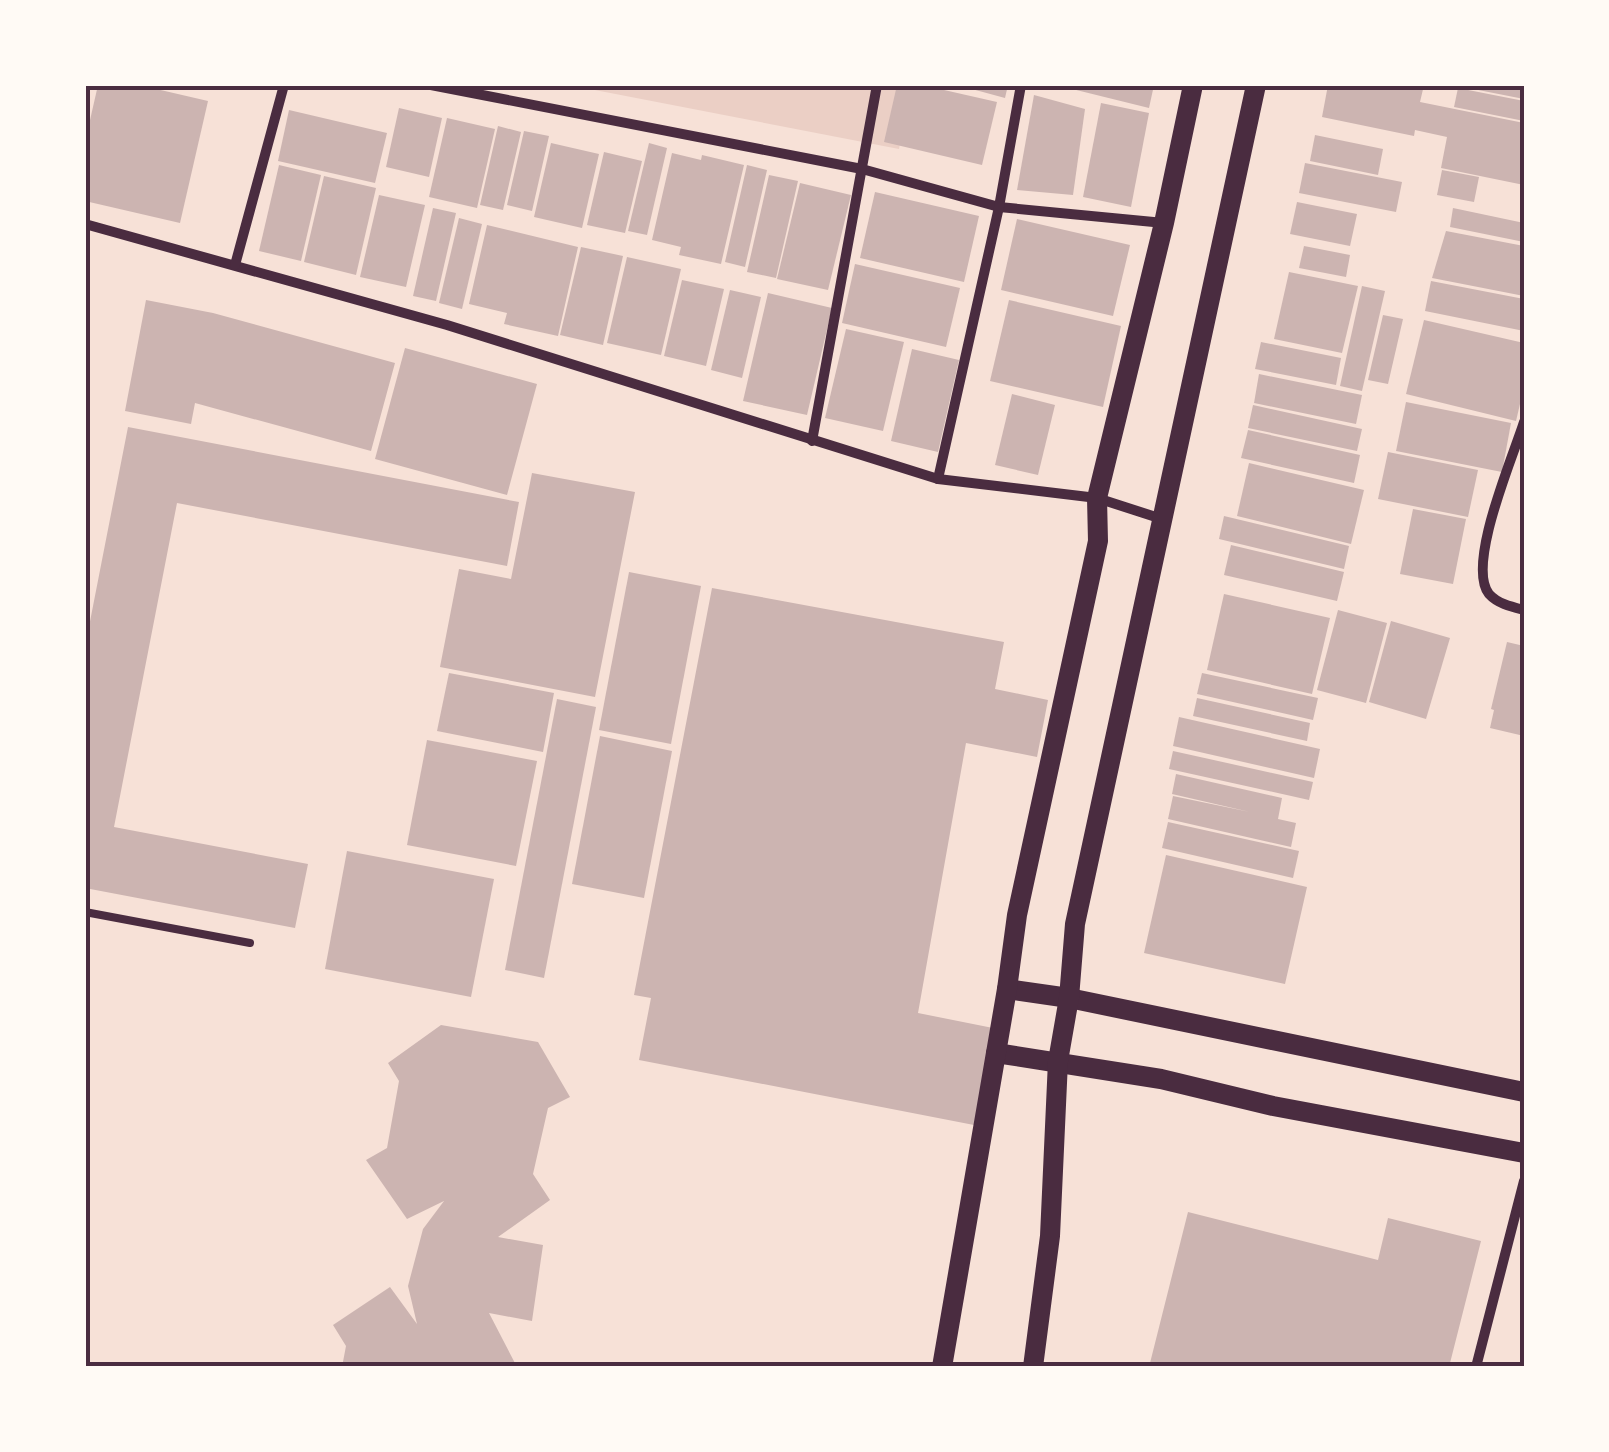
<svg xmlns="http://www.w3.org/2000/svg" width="1609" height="1452" font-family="Georgia,serif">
<rect width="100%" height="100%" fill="#f7e1d7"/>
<!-- green -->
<path fill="#ebcfc5" d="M569,85h342l-12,64z"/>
<!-- building -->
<g fill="#ccb4b1">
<path d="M98,85h41l69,16 -28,122 -95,-22v-59z"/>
<path d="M897,85h25l75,17 -15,63 -98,-23z"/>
<path d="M957,85h51l-3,13z"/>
<path d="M1056,85h98l-5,23z"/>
<path d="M1328,85h96l-4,17 104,21v62l-83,-17 6,-31 -32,-7 -1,6 -92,-19z"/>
<path d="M1463,85h61v14l-61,-12z"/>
<path d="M1458,88l66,13v20l-70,-14z"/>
<path d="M1034,95l51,14 -12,86 -56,-5z"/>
<path d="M1101,103l48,10 -18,94 -48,-10z"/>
<path d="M399,108l43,10 -13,59 -43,-10z"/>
<path d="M289,110l98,23 -12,50 -97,-22z"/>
<path d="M447,118l48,11 -18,79 -48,-11z"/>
<path d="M498,126l23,6 -18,78 -23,-5z"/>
<path d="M524,131l25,5 -17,75 -25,-6z"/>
<path d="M1315,135l68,14 -5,26 -68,-14z"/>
<path d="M551,143l48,11 -17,74 -48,-11z"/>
<path d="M649,143l18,5 -20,87 -19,-4z"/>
<path d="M604,152l38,9 -17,72 -38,-8z"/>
<path d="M672,153l29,7 1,-5 42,10 -23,99 -42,-9 2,-8 -29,-7z"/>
<path d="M1305,163l97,19 -6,30 -97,-19z"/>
<path d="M279,165l42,10 -20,86 -42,-10z"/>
<path d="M747,165l20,5 -22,97 -20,-5z"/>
<path d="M1442,170l37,7 -5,25 -37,-7z"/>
<path d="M769,175l29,6 -22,97 -29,-6z"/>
<path d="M324,176l52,12 -20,87 -52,-13z"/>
<path d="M800,183l51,12 -23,95 -51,-11z"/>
<path d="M875,192l104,24 -15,66 -104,-24z"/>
<path d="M379,195l46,10 -19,82 -46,-10z"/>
<path d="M1297,202l60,12 -7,32 -60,-12z"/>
<path d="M433,208l23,5 -20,88 -23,-5z"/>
<path d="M1453,208l71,15v19l-74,-15z"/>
<path d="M459,218l23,6 -20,85 -23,-6z"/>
<path d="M1017,219l113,26 -17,71 -112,-26z"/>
<path d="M487,225l91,22 -20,89 -54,-12 3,-11 -38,-9z"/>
<path d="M1446,231l78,15v50l-92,-18z"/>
<path d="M1304,246l46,9 -4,22 -47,-9z"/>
<path d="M581,247l42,9 -20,89 -43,-10z"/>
<path d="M627,257l54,12 -20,86 -54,-12z"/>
<path d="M855,264l105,24 -14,59 -104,-24z"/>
<path d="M1289,272l69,14 -16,67 -68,-14z"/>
<path d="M682,280l42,9 -18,77 -42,-10z"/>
<path d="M1431,281l93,18v32l-99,-20z"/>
<path d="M1362,286l23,5 -23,100 -22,-5z"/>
<path d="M730,290l31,7 -19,81 -31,-8z"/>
<path d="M768,293l64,15 -25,107 -64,-14z"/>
<path d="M146,300l67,13 182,50 -24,88 -176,-48 -4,21 -66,-13z"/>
<path d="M1009,300l112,26 -18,81 -113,-26z"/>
<path d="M1383,315l20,4 -15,65 -20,-4z"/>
<path d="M1424,320l100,23v44l-8,34 -110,-27z"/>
<path d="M846,329l58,13 -21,89 -58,-13z"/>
<path d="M1261,342l80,16 -5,27 -81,-16z"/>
<path d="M405,348l132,36 -30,111 -132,-36z"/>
<path d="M912,349l47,11 -21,92 -47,-11z"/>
<path d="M1259,374l103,21 -6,29 -102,-21z"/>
<path d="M1012,394l43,11 -17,70 -43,-10z"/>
<path d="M1406,402l105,21 -9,49 -106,-21z"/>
<path d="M1253,405l109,24 -5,22 -109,-23z"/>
<path d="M128,427l391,75 -12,64 -330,-63 -63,324 194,37 -13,64 -210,-40v-241z"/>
<path d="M1248,430l112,25 -6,28 -113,-25z"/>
<path d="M1388,452l90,18 -10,47 -90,-18z"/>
<path d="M1249,463l115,27 -13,54 -114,-28z"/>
<path d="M532,473l103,19 -40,205 -155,-30 19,-98 52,10z"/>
<path d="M1413,509l53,10 -13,65 -53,-10z"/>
<path d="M1224,516l125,30 -5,23 -125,-30z"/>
<path d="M1231,545l113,27 -7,29 -113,-26z"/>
<path d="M629,572l72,14 -30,158 -72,-14z"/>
<path d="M712,588l292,54 -9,47 53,11 -11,57 -71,-14 -48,270 75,15 -19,97 -335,-65 12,-62 -17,-3z"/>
<path d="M1224,594l106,24 -18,76 -105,-24z"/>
<path d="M1338,610l49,13 -21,80 -49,-13z"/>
<path d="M1391,621l59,17 -24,81 -57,-17z"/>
<path d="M1507,642l17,4v90l-34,-8 4,-18 -3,-1z"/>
<path d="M449,673l105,20 -11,59 -106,-21z"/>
<path d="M1202,673l116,25 -5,22 -116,-26z"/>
<path d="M1197,698l113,25 -3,18 -114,-25z"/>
<path d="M557,699l39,8 -52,271 -39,-8z"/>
<path d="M1179,717l141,32 -6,29 -141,-32z"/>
<path d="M600,736l72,15 -28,147 -72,-14z"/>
<path d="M427,740l110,21 -21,105 -109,-21z"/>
<path d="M1173,751l140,31 -4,18 -140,-31z"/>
<path d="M1176,774l106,24 -4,21 18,4 -5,24 -123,-28 5,-23 77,16 -78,-18z"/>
<path d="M1168,822l131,29 -6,27 -131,-30z"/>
<path d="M347,851l147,28 -23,118 -146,-28z"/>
<path d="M1166,855l141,32 -22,97 -141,-31z"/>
<path d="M441,1025l97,17 32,55 -22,11 -15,66 17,26 -52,37 45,8 -11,76 -43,-8 28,54h-175l4,-21 -13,-21 57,-38 27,37 -9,-38 15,-57 21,-28 -37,18 -41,-59 21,-12 12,-67 -11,-18z"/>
<path d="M1188,1212l190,48 10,-42 93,23 -32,126h-300z"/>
</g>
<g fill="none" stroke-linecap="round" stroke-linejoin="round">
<!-- service -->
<path stroke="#4a2c40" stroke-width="8" d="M85,912l165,31"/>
<!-- minor -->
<g stroke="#4a2c40" stroke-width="10">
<path d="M431,85l431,84 137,38 165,16"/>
<path d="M85,224l362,101 491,154 159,19 65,21"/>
<path d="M235,265l49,-180"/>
<path d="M1524,422c-11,35 -58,143 -35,172 9,10 23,13 35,16"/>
<path d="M812,441l65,-356"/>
<path d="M938,479l61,-272 22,-122"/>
<path d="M1476,1367l48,-186"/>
</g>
<!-- secondary -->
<g stroke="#4a2c40" stroke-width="20">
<path d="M1007,989l62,9 455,94"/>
<path d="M996,1053l165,26 112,27 251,47"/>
<path d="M942,1367l65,-378 10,-74 81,-374 -1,-43 67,-275 29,-138"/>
<path d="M1033,1367l17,-131 8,-175 11,-63 6,-74 181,-839"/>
</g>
</g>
<!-- border -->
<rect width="1609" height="1452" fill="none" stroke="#fffaf5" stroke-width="175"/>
<rect x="88" y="88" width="1434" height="1276" fill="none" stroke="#4a2c40" stroke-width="4"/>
</svg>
